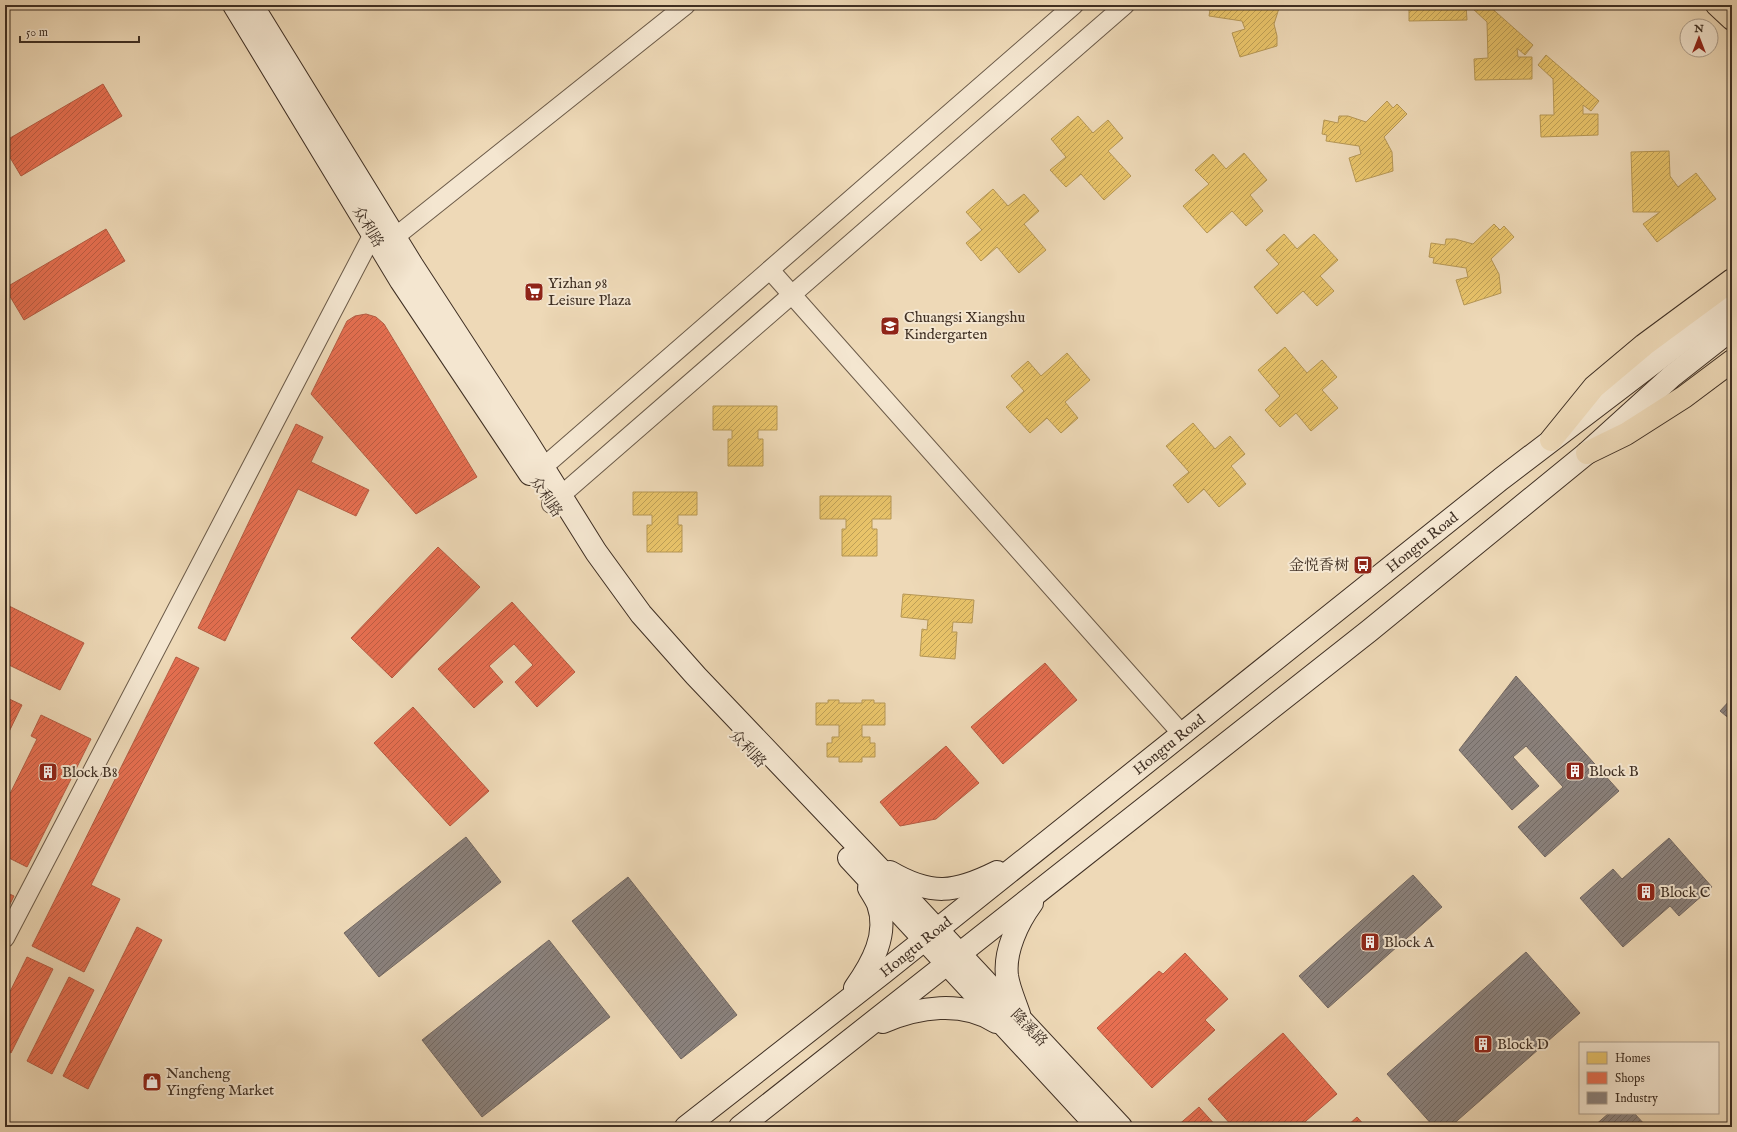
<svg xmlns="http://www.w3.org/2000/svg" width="1737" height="1132" font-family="'IM FELL English','Noto Serif SC',serif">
<defs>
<pattern id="homes-hatch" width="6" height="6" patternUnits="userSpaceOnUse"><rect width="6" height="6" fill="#e9c46a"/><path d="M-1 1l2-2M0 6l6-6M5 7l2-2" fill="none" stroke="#bea057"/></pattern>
<pattern id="shops-hatch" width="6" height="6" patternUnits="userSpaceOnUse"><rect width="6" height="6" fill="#e76f51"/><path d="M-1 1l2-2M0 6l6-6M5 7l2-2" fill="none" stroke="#bd5c43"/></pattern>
<pattern id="industry-hatch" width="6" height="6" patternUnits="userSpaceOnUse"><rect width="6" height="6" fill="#8a817c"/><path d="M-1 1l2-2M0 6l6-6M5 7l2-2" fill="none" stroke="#726a65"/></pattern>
</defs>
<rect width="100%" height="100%" fill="#eed9b7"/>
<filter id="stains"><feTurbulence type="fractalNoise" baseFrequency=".005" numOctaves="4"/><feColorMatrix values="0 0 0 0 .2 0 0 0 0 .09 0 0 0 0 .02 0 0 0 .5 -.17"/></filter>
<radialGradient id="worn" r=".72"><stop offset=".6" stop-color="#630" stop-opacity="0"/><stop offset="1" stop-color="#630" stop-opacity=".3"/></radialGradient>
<!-- homes -->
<g fill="url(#homes-hatch)" stroke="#b69755">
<path d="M1206,5h74l-6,19 3,12v10l-37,11 -8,-24 13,-4 -3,-8 -33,-5 1,-6 -5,-1z"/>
<path d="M1409,5h57l1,15 -58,1z"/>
<path d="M1475,5h13l45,40 -8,10 -8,-7 1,9h14v22l-57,1 -1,-21 14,-1 -1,-36 -15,-14z"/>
<path d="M1546,55l53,46 -8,10 -8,-6v9h15v21l-57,2 -1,-22h14l-1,-36 -15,-14z"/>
<path d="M1387,101l6,7 4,-4 10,10 -23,23 8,15 1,19 -37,11 -7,-24 12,-4 -2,-8 -33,-5 1,-6 -5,-1 2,-14 14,3 1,-7h9l18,6z"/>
<path d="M1078,116l15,17 15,-13 15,18 -15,13 23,25 -27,24 -23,-26 -15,13 -16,-17 16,-13 -15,-18z"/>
<path d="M1669,151l1,25 8,11 18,-14 20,26 -59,43 -14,-18 17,-12h-27l-2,-60z"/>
<path d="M1244,153l23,27 -17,15 13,16 -17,15 -14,-15 -25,22 -24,-27 26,-22 -14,-14 18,-16 13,15z"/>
<path d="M993,189l15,17 16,-12 15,17 -15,13 22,26 -27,23 -22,-26 -16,14 -15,-18 16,-13 -16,-18z"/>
<path d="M1494,224l6,6 4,-4 10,11 -23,22 8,15 2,19 -37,12 -8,-25 12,-3 -2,-9 -33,-5 1,-5 -5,-1 2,-14 14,2 1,-6h9l18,5z"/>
<path d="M1284,234l13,15 17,-15 24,26 -18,16 14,15 -17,15 -14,-15 -26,23 -23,-27 25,-23 -13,-14z"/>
<path d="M1285,347l22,26 15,-13 15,17 -15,13 16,18 -27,23 -15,-18 -16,14 -15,-17 15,-14 -22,-26z"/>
<path d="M1067,353l23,27 -25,22 13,16 -17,15 -14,-15 -17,15 -24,-26 18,-16 -13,-15 17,-15 13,15z"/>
<path d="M713,406h64v24h-19v9h5v27h-35v-27h4v-9h-19z"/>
<path d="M1193,423l22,26 15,-13 15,18 -14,12 15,18 -27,23 -15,-18 -16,14 -15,-18 16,-13 -23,-26z"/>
<path d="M633,492h64v23h-19v10h4v27h-35v-27h5v-10h-19z"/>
<path d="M820,496h71v23h-19v10h5v27h-35v-27h4v-10h-26z"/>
<path d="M903,594l71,6 -2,23 -19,-1 -1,10h5l-2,27 -35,-3 2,-27 5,1 1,-10 -27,-3z"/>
<path d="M828,700h11v3h23v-3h12v3h11v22h-23v12h8v6h5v14h-13v5h-23v-5h-12v-14h5v-6h7v-12h-23v-22h12z"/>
</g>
<!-- shops -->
<g fill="url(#shops-hatch)" stroke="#b55c43">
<path d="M103,84l19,32 -101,60 -16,-27v-8z"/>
<path d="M106,229l19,32 -101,59 -19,-32z"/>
<path d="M366,314l10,3 8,7 93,153 -61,37 -105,-120 36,-73 8,-5z"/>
<path d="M296,424l27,13 -12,25 58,28 -13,26 -58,-27 -73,152 -27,-13z"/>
<path d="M438,547l42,40 -88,91 -41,-40z"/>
<path d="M512,602l63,70 -38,35 -22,-25 18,-17 -19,-21 -25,22 14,16 -29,26 -36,-39z"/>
<path d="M5,604l79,39 -24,47 -55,-27z"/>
<path d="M176,657l23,11 -108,217 29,14 -36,73 -52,-26z"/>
<path d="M1045,663l32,37 -74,64 -32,-37z"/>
<path d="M5,697l17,8 -17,35z"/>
<path d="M413,707l76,84 -39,35 -76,-83z"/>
<path d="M41,715l50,24 -64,128 -22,-11v-52l32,-65 -6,-3z"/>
<path d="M946,746l33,37 -43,36 -36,7 -20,-24z"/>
<path d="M5,892l9,4 -9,18z"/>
<path d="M137,927l25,13 -74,149 -25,-13z"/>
<path d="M1185,953l43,46 -23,21 10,10 -63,58 -55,-60 62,-57 4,3z"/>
<path d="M27,957l26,12 -42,84 -6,-3v-48z"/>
<path d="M69,977l25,13 -42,84 -25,-13z"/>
<path d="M1283,1033l54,61 -38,33h-66l-25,-28z"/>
<path d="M1199,1107l18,20h-41z"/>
<path d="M1357,1117l9,10h-20z"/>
</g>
<!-- industry -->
<g fill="url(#industry-hatch)" stroke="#746861">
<path d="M1516,676l103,115 -74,66 -27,-30 45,-40 -37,-41 -13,11 26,29 -27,24 -53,-60z"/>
<path d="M1732,698v23l-12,-10z"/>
<path d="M466,837l35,45 -122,95 -35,-44z"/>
<path d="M1669,838l43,49 -33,29 -9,-10 -47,41 -43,-49 33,-29 9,10z"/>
<path d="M1413,875l29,32 -114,101 -29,-32z"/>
<path d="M628,877l109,138 -56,44 -109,-138z"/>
<path d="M549,940l61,77 -128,100 -60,-77z"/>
<path d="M1526,952l54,61 -130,114h-16l-47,-53z"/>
<path d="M1609,1113h25l13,14h-54z"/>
</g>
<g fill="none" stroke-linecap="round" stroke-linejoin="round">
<!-- street casing -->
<g stroke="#6b5a48" stroke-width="20">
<g id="street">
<path d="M385,245l301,-240"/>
<path d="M770,270l412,464"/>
<path d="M533,476l541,-471"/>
<path d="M551,504l574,-499"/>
<path d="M5,938l368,-704"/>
</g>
</g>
<!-- secondary casing -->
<g stroke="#3f2f23" stroke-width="24">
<g id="secondary">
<path d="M234,5l167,276 129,193"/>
<path d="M252,5l160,260 114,175 70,112 45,62 55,62 220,231 205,220"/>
<path d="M849,858l249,269"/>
<path d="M890,872c41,24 65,21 107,0"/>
<path d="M855,988c17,-24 34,-54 23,-84 -2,-5 -6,-11 -9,-16"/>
<path d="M1019,1014c-4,-12 -10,-25 -12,-38 -3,-25 11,-54 25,-73"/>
<path d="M883,1022c35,-15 79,-22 113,0"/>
<path id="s1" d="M686,1127l198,-155 617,-493 231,-176"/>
<path d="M740,1127l629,-496 218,-178 85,-77 60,-47"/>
</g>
</g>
<!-- primary casing -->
<g stroke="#3f2f23" stroke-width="24">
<g id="primary">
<path d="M1717,5l15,14"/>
<path d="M1551,440l43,-53 50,-42 88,-65"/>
<path d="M1587,453l39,-19 58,-37 48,-36"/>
</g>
</g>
<!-- street -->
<use href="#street" stroke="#f4e6d0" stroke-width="18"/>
<!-- secondary -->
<use href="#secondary" stroke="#f4e6d0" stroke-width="22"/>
<!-- primary -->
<use href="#primary" stroke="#eed9b7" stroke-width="22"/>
</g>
<!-- icons -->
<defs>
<g id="supermarket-square" transform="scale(1)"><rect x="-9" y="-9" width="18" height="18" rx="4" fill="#8f2418" stroke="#f4e6d0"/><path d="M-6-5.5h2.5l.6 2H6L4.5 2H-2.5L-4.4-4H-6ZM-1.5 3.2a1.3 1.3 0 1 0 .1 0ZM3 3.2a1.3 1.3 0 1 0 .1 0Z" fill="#fff"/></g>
<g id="school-square" transform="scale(1)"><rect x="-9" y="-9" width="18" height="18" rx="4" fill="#8f2418" stroke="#f4e6d0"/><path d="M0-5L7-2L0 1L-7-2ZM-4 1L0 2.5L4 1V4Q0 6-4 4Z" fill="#fff"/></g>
<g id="bus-square" transform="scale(1)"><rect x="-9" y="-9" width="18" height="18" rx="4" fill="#8f2418" stroke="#f4e6d0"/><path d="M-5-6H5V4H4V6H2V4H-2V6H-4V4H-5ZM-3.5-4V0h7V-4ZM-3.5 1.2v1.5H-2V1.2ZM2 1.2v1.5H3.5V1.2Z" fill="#fff"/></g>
<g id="building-square" transform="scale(1)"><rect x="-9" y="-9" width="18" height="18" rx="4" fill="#8f2418" stroke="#f4e6d0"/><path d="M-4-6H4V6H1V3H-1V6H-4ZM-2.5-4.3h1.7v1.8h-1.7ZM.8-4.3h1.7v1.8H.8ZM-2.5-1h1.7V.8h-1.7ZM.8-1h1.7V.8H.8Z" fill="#fff"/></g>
<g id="shop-square" transform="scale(1)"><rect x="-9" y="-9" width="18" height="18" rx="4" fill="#8f2418" stroke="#f4e6d0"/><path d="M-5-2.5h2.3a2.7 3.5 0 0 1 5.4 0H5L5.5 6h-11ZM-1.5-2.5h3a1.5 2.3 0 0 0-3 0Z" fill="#fff"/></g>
</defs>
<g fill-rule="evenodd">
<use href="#supermarket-square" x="534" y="292"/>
<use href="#school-square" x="890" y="326"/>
<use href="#bus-square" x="1363" y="565"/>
<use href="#building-square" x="1575" y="771"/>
<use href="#building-square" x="48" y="772"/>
<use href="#building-square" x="1646" y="892"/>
<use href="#building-square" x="1370" y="942"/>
<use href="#building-square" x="1483" y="1044"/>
<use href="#shop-square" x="152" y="1082"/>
</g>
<g text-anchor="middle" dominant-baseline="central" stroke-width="4" stroke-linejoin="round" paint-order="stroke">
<!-- street labels -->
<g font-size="15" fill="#3f2f23" stroke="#f4e6d0">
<text transform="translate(368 227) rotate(59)">众利路</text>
<text transform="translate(546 497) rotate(56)">众利路</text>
<text stroke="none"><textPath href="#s1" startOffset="940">Hongtu Road</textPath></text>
<text stroke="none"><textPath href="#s1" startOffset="616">Hongtu Road</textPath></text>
<text transform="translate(748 749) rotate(47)">众利路</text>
<text stroke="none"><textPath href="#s1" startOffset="292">Hongtu Road</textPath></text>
<text transform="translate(1029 1028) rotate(46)">隆溪路</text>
</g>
<!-- poi labels -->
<g font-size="15" fill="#3f2f23" stroke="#f4e6d0" text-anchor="start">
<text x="548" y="283">Yizhan 98<tspan x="548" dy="17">Leisure Plaza</tspan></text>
<text x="904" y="317">Chuangsi Xiangshu<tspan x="904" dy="17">Kindergarten</tspan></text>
<text x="1349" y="565" text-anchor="end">金悦香树</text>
<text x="1589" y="771">Block B</text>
<text x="62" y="772">Block B8</text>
<text x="1660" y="892">Block C</text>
<text x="1384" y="942">Block A</text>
<text x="1497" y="1044">Block D</text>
<text x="166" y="1073">Nancheng<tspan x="166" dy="17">Yingfeng Market</tspan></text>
</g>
</g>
<!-- margin -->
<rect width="1737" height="1132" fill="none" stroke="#eed9b7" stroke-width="20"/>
<rect x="6" y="6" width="1725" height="1120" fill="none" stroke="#3f2f23" stroke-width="2"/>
<rect x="10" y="10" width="1717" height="1112" fill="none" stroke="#3f2f23"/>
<!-- legend -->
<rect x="1579" y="1042" width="140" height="72" fill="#f4e6d0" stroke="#ac9d8b"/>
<rect x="1587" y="1052" width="20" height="12" fill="#e9c46a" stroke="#ac9d8b"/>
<text x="1615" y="1062" font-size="12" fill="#3f2f23">Homes</text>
<rect x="1587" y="1072" width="20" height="12" fill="#e76f51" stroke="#ac9d8b"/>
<text x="1615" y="1082" font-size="12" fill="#3f2f23">Shops</text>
<rect x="1587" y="1092" width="20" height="12" fill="#8a817c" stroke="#ac9d8b"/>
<text x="1615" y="1102" font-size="12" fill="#3f2f23">Industry</text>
<!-- north arrow -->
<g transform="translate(1699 38)"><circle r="19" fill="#f4e6d0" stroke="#ac9d8b"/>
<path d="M0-3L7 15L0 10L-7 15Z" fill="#8f2418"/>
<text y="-6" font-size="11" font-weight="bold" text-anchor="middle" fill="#3f2f23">N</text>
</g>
<!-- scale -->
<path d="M20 36v6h119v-6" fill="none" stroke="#3f2f23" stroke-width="2"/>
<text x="26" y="36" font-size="12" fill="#3f2f23" stroke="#f4e6d0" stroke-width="3" paint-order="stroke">50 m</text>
<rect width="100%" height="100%" filter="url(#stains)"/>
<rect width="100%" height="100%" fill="url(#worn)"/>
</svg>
